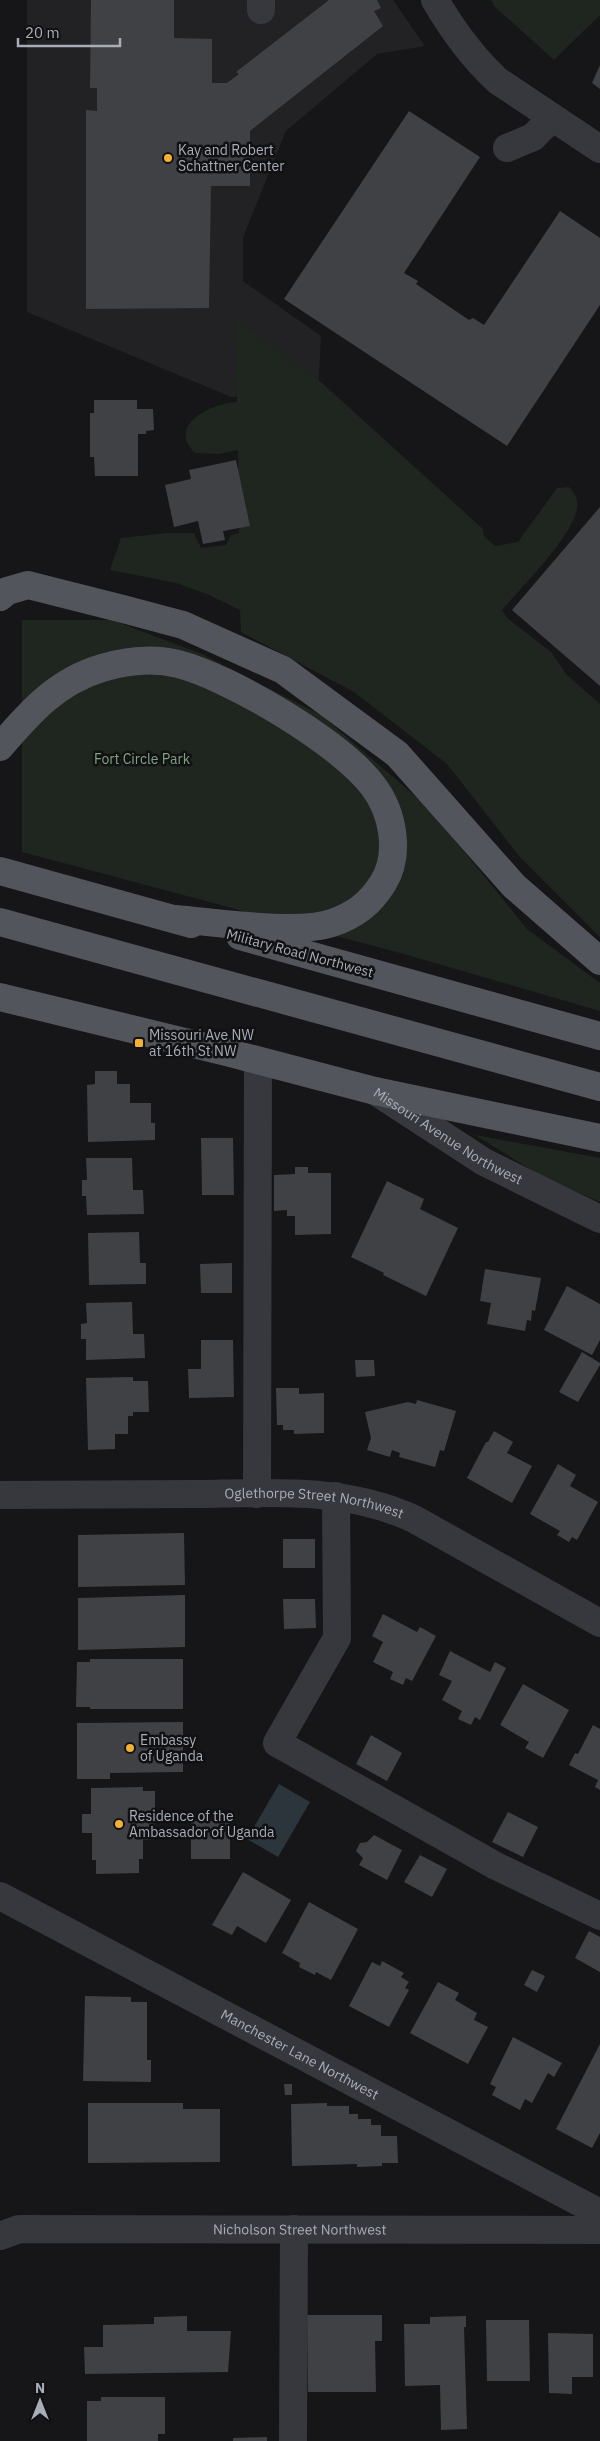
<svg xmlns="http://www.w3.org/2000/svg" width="600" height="2441" font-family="'IBM Plex Sans',sans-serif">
<rect width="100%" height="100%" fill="#161618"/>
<!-- built -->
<path fill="#222225" d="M27,0h366l32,46 -48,8 -91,77 -43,106v44l78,55 -3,57 -87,4 -204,-85z"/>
<!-- green -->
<g fill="#1e261f">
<path d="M491,0h109v15l-46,45 -60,-54z"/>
<path d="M235,318l86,64 162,147 1,7 11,10 23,-4 39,-54 12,-1c6,6 9,12 8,21 -4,28 -55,79 -75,102l5,8 44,34 16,23 33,29v233l-80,-80 -73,-93 -93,-72 -113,-60 -1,-22 -33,-16 -31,-11 -66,-13 11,-32 46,-5h27l7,15 25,-3 5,-10 8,-2 -1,-83 -19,4 -24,-1c-29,-28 17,-50 42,-51z"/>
<path d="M22,620h90l90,34 119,61 108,93 98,121 73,54v28l-196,-57 -382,-102z"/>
<path d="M475,1135l125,23v44l-57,-25z"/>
</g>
<!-- water -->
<path fill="#2c353c" d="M279,1784l31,18 -32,55 -31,-18z"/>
<!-- building -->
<g fill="#404145">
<path d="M91,0h83v38l38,1v44h15l12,-9 -3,-2 93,-72h48l4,8 -7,3 9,15 -133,105v55h-39l-2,122 -123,1v-199l11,1v-23h-7z"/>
<path d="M600,65v24l-8,-6z"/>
<path d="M409,111l71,46 -76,116 14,8 -2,3 53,36 4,-2 11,7 76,-114 40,27v67l-93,141 -223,-147z"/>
<path d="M94,400h43v9h16l1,21 -8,1v3h-8v42h-43l-1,-19h-4v-44h4z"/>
<path d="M236,460l14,66 -27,5 2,9 -22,4 -5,-23 -24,6 -9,-42 26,-6 -2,-9z"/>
<path d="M600,507v179l-88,-76z"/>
<path d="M95,1071h22v13h13v19h21v20h4v17l-67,2 -1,-57 8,-1z"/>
<path d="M201,1138h32l1,57h-32z"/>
<path d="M86,1158h46l1,32h10l1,24 -57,1 -1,-19h-4v-16h5z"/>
<path d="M295,1167h13v6h23v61l-36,1v-19h-8v-6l-13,1v-36l21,-1z"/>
<path d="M387,1181l37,18 -4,10 38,19 -32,68 -43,-21 1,-2 -33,-16z"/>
<path d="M139,1232l1,31h6v21l-57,1 -1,-52z"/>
<path d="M232,1263v30h-31l-1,-29z"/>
<path d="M485,1269l56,9 -6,33 -3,-1 -1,11 -4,-1 -2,11 -38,-7 4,-21 -11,-2z"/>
<path d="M567,1286l33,18v36l-8,15 -48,-25z"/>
<path d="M132,1302l1,32h11l1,24 -59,2v-21h-5v-15l6,-1 -1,-20z"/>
<path d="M201,1340h32l1,57 -45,1 -1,-29h13z"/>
<path d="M582,1352l18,11v2l-22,37 -19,-10z"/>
<path d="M355,1360h19l1,16 -19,1z"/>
<path d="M133,1377v4h15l1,31h-16v4h-5v18h-13v15l-27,1 -2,-72z"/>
<path d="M276,1388h23v6l25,-1v40l-30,1v-4h-11v-5h-6z"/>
<path d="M417,1400l39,11 -12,40 -4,-1 -5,17 -36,-10 1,-4 -8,-3 -2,7 -23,-7 4,-12 -6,-26 43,-10 8,2z"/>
<path d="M494,1431l19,11 -6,11 25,13 -20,37 -45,-25 19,-36h2z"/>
<path d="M558,1464l18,11 -6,11 28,16 -21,38 -5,-3 -3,5 -12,-7 3,-4 -30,-17z"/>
<path d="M184,1533l1,52 -107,2v-52z"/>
<rect x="283" y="1539" width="32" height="29"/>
<path d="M185,1595v52l-107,3v-52z"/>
<path d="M283,1599h32l1,29 -32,1z"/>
<path d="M383,1614l34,18 3,-5 16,9 -24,45 -6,-3 -3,7 -13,-6 3,-7 -20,-10 10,-20 -11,-6z"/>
<path d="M450,1651l40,21 5,-10 11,6 -26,52 -5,-3 -4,8 -13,-6 4,-8 -20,-11 10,-19 -13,-6z"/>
<path d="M90,1659h93v50h-93v-2h-14l1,-45h13z"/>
<path d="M523,1684l46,26 -26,48 -18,-10 4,-6 -29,-17z"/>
<path d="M183,1722v50l-73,1v6h-33v-56z"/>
<path d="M593,1725l7,4v61l-5,-3 3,-7 -29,-15 6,-12 3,1z"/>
<path d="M371,1735l31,18 -15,28 -31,-17z"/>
<path d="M143,1787v4h12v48l-12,1v19h-4v14l-43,1v-14h-4v-27h-10v-19h9v-26z"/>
<path d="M508,1812l30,15 -15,30 -31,-15z"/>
<rect x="191" y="1821" width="39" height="38"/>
<path d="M374,1835l28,15 -15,30 -28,-15 4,-7 -7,-7 4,-8 7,-1z"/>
<path d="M420,1855l27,14 -15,28 -28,-15z"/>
<path d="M243,1872l48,28 -25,43 -29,-17 -5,9 -20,-10z"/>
<path d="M309,1902l49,27 -27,51 -15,-8 -1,3 -16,-8 1,-4 -18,-10z"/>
<path d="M589,1931l11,6v35l-25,-14z"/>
<path d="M382,1961l22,12 -3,4 8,5 -4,6 4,2 -20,37 -40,-21 23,-44 8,4z"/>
<path d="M532,1970l13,6 -8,16 -13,-7z"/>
<path d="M438,1982l21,11 -4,7 22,13 -3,7 14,7 -20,37 -58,-31z"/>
<path d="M85,1996l46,1v5h16v58h4v22l-68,-1z"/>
<path d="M513,2037l49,26 -8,14 -6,-4 -16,30 -7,-4 -5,11 -28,-15 4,-8 -6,-3z"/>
<path d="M600,2044v89l-8,15 -36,-19z"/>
<path d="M284,2084h8v11h-7z"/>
<path d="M88,2103h95v6h37v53l-132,1z"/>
<path d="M327,2103v3h22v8h9v5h13v6h10v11h16l1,27h-16v3l-25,1v-3l-65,2 -1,-62z"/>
<path d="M307,2315h75v26h-7l1,51h-68z"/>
<path d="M187,2316v15h44l-3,41 -143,2 -1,-27h19v-22l51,-1v-7z"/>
<path d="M466,2316v11h-2l3,102 -26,1 -1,-45 -35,1 -1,-62h26v-7z"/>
<path d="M486,2320h43l1,61h-43z"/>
<path d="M548,2333l45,1v43h-21v17l-23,-1z"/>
<path d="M101,2397h64v37h-7v7h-71v-40h14z"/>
<path d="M267,2437v4h-34v-3z"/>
</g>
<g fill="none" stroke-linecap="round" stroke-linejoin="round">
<!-- minor -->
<g stroke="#37383d" stroke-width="28">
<path d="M261,0v10"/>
<path d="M435,0c18,31 37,57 63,81l102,68"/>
<path d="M507,148l26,-11 19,-19"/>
<path id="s1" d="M375,1091l109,71 116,57"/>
<path d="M257,1494l1,-433"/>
<path id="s2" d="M0,1495c66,0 132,-1 198,-1 73,-1 148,-7 216,25l186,104"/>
<path d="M336,1496l1,142 -60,105 219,123 104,50"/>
<path id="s3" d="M0,1896l600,317"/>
<path id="s4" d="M0,2236l19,-7 581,1"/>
<path d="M293,2441l1,-212"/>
</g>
<!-- major -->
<g stroke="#53555c" stroke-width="28">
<path d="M0,597l7,-6 21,-6 95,24 60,16 100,45 114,84 117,132 86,75"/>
<path d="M0,747c29,-34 57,-66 102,-79 24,-7 52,-10 76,-4 52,13 163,79 195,122 20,26 28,68 10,97 -13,21 -28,32 -51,40 -35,12 -118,-1 -157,-4"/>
<path d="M0,871l191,53"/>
<path d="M0,922l600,165"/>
<path d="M240,936l360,100"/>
<path d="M0,997l226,55 149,39 225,47"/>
</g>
</g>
<!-- markers -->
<g fill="#f2b134" stroke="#111113" stroke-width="2">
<circle cx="168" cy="158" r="5"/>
<rect x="134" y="1038" width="10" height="10" rx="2.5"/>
<circle cx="130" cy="1748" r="5"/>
<circle cx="119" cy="1824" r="5"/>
</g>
<g text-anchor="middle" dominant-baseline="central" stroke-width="5" stroke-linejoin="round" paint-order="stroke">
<!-- poi labels -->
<g font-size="14" fill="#a8adb8" stroke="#111113" text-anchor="start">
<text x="178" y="150">Kay and Robert<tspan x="178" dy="16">Schattner Center</tspan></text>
<text x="149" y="1035">Missouri Ave NW<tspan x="149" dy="16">at 16th St NW</tspan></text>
<text x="140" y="1740">Embassy<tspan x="140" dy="16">of Uganda</tspan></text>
<text x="129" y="1816">Residence of the<tspan x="129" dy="16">Ambassador of Uganda</tspan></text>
</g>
<!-- park labels -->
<g font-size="14" fill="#7fa381" stroke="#111113">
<text x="142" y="759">Fort Circle Park</text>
</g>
<!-- street labels -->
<g font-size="14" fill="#a8adb8" stroke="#111113">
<text transform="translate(300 953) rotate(15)">Military Road Northwest</text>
<text stroke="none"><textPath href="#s1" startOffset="86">Missouri Avenue Northwest</textPath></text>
<text stroke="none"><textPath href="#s2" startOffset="315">Oglethorpe Street Northwest</textPath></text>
<text stroke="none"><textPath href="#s3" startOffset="339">Manchester Lane Northwest</textPath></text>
<text stroke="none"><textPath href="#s4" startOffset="301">Nicholson Street Northwest</textPath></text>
</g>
</g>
<!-- north arrow -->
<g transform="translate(40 2401)" stroke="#111113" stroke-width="4" paint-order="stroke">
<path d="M0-4L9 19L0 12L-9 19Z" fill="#a8adb8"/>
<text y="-8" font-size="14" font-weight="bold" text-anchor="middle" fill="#a8adb8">N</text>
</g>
<!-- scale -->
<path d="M18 38v8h102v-8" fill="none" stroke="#a8adb8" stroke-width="2.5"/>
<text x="25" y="38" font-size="15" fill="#a8adb8" stroke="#111113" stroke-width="4" paint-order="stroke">20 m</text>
</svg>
